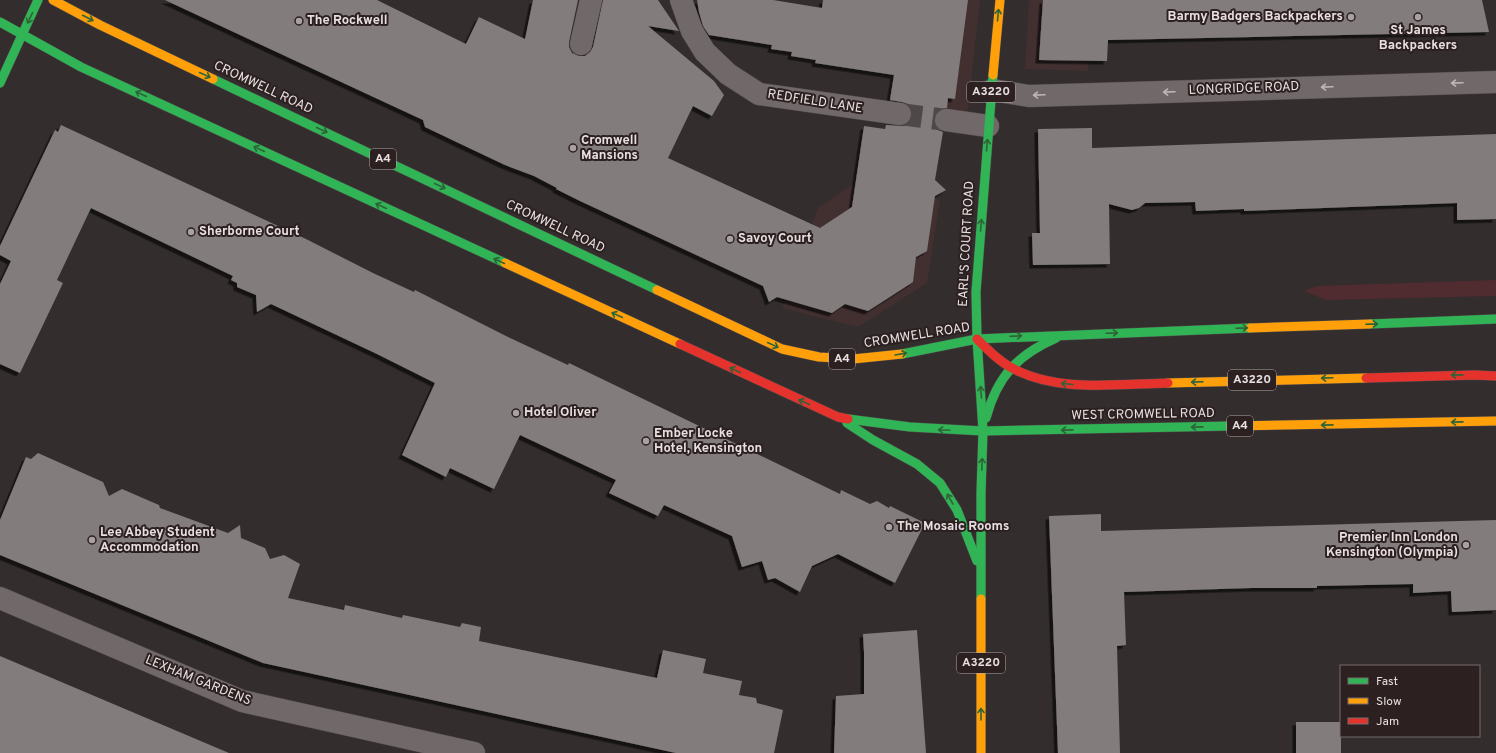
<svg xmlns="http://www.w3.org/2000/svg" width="1496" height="753" font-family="Overpass,sans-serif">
<defs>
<filter id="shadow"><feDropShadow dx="-3.5" dy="3.5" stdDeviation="0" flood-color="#0009"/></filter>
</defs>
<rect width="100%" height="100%" fill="#332d2d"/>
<!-- built -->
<g fill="#423031">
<path d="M877,0h103l-13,117 -80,-14 18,-99z"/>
<path d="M1029,0h62l-3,71 -63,-2z"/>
<path d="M852,185l88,15 -13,83 -69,44 -76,-19 36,-100z"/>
</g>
<!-- green -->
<path fill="#502b30" d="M1496,280v16l-170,4 -22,-9 13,-5z"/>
<!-- building -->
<g fill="#827c7c" filter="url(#shadow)">
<path d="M165,0h212l89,44 13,-27 46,22 8,-39h45l-9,42v5l3,6 7,3h6l5,-4 3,-5 10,-47h55l21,31 -31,-5 66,55 10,14 -12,21 -19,-10 -25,52 152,70 32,-21 12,-81 21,3 1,-4 18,1 6,-5 2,-6 -1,-6 -3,-5 -6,-2 -12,-2 4,-25 -79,-12 1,-3 -25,-4 1,-4 -21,-3 1,-4 -63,-10 -6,-9 -4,-14 -2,-12h76l49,8 1,-8h145l-13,99 -7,-1 -1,10 -6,1 -5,3 -2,7 1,6 3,5 5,2 -8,48 11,10 -11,6 -8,55 -11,6 -3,25 -45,29 -23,-7 -13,9 -55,-16 -8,5 -6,-16 -183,-85 -24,-12 1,-1 -23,-12 -29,-11 -38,-18 -42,-20 -2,-7z"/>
<path d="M1043,0h439l7,32 -381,8 -1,21 -68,-1z"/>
<path d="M61,125l245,114 67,34 41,19 1,-2 91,46 62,29 1,-2 271,131 1,-4 29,14 7,-3 12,7 1,-2 35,17 -30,60 -57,-29 -26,12 -12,26 -25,-14 -7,2 -6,-19 -20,6 -10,-31 -68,-31 -6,11 -49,-23 7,-13 -96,-45 -26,54 -44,-21 -4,9 -44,-22 33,-72 -58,-29 -106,-50 -14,8 -1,-17 -19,-8v-4l-6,-3 2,-4 -142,-68 -34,72 6,3 -43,90 -20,-9v-80l11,-23 -11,-6v-9l55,-116 3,2z"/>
<path d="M1092,128v20l404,-14v85l-39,1v-17l-213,8v-2l-48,2 -1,-9 -50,1 -6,5 -7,2 -23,-6 1,60 -77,1 -1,-32h8l-2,-104z"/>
<path d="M38,453l65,29 6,14 13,-7 37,16 1,3 68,25 12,-8 1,13 24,10 5,11 14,-4 16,9 -12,34 56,12 1,-5 57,13 1,-3 57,12 2,-4 19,4 -2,14 178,37 6,-28 43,9 -3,14 39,8 -3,14 17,3 1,5 26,7 -9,43h-98l-413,-90 -112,-46 -151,-62v-35l26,-63 5,2z"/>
<path d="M1101,514v17l395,-11v90l-44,2 -1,-21 -38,2v-9l-96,2v2h-66l-127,4 2,53 -9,1 3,107h-62l-9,-237z"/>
<path d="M917,630l9,123h-92l2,-57 28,-2v-42l-1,-18z"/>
<path d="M0,656l229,97h-229z"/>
<rect x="1296" y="722" width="45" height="31"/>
</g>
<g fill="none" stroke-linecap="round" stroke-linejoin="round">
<!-- street-tunnel -->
<path stroke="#4e4848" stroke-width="22" stroke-dasharray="22 11" stroke-linecap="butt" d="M900,114l46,6"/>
<!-- street casing -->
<g stroke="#4f4a4a" stroke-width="23">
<g id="street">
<path d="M681,0l11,31 13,21 23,22 31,20 141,20"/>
<path d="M581,44l10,-44"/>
<path d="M992,90l37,6 467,-14"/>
<path d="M946,120l42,6"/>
<path d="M0,598l242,103 232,52"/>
</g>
</g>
<!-- fast casing -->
<g stroke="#4f4a4a" stroke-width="10">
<g id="fast">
<path d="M0,22l81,45 424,196"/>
<path d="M213,79l444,211"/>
<path d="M0,83l38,-83"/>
<path d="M1370,324l126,-5"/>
<path d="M902,354l75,-15 273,-11"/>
<path d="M986,418c11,-41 31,-63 70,-80"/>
<path d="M848,419l62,8 73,4 248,-5"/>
<path d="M847,423l26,17 44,24 23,19 17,27 20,51"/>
<path d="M981,599v-106l2,-62 -6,-92 -1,-47 17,-217"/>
</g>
</g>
<!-- slow casing -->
<g stroke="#4f4a4a" stroke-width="10">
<g id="slow">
<path d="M53,0l47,25 113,54"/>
<path d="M993,75l7,-75"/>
<path d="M505,263l175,81"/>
<path d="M657,290l125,59 37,8 34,2 49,-5"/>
<path d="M1250,328l120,-4"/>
<path d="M1168,383l198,-5"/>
<path d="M1231,426l265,-5"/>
<path d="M981,599v154"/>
</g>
</g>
<!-- jam casing -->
<g stroke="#4f4a4a" stroke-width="10">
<g id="jam">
<path d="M977,339c11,11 22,22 35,29 45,25 106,16 156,15"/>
<path d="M680,344l158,73 10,2"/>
<path d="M1366,378l109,-3 21,1"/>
</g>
</g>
<!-- street -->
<use href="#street" stroke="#716869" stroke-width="22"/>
<!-- fast -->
<use href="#fast" stroke="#30b455" stroke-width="9"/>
<!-- slow -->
<use href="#slow" stroke="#ff9f0a" stroke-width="9"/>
<!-- jam -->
<use href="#jam" stroke="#e5322d" stroke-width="9"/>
</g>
<!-- one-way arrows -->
<defs><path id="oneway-shaft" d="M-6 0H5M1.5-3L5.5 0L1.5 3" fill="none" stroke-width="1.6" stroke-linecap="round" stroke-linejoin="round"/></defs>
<g stroke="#2e6338">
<use href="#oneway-shaft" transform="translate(998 15) rotate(-85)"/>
<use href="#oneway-shaft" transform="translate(30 18) rotate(115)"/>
<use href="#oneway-shaft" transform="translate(88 18) rotate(27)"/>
<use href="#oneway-shaft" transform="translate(205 75) rotate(25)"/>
<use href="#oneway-shaft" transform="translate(141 94) rotate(-155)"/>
<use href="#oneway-shaft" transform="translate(322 130) rotate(25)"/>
<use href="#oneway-shaft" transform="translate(987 145) rotate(-85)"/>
<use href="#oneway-shaft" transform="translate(259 149) rotate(-155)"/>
<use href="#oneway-shaft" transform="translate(440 186) rotate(25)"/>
<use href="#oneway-shaft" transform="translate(381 206) rotate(-155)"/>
<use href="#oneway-shaft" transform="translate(981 225) rotate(-86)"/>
<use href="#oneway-shaft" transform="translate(499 261) rotate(-155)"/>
<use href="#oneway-shaft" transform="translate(617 315) rotate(-155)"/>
<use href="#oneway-shaft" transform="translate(1372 324) rotate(-2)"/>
<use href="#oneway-shaft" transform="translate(1242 328) rotate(-2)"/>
<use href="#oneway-shaft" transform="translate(1112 333) rotate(-2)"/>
<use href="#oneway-shaft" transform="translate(1016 336) rotate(-4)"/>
<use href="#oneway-shaft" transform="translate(773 345) rotate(25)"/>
<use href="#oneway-shaft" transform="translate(901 354) rotate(-10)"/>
<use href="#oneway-shaft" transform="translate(735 370) rotate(-155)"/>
<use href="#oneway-shaft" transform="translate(1457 375) rotate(179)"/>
<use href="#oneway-shaft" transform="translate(1327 378) rotate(178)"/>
<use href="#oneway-shaft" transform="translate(1197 382) rotate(178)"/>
<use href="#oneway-shaft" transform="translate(1067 384) rotate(-175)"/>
<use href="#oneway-shaft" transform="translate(981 392) rotate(-94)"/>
<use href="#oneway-shaft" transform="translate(804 402) rotate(-156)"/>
<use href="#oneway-shaft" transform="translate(1457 422) rotate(179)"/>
<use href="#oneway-shaft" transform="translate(1327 425) rotate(179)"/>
<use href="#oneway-shaft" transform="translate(1197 427) rotate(179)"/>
<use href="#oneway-shaft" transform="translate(944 430) rotate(-177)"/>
<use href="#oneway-shaft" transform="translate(1067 430) rotate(179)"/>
<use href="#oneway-shaft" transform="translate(982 464) rotate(-88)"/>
<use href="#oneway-shaft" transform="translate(950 499) rotate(-120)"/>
<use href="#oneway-shaft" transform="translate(981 714) rotate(-90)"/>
</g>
<g stroke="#beb5b6">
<use href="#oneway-shaft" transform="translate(1457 83) rotate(178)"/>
<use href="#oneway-shaft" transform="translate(1327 87) rotate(178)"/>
<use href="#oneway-shaft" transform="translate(1169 92) rotate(178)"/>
<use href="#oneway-shaft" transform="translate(1039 95) rotate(178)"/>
</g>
<!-- markers -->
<g fill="#a9a1a1" stroke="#2c2021" stroke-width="1.5">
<circle cx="1351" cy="17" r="4"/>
<circle cx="1418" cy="17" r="4"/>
<circle cx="299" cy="21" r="4"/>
<circle cx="573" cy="148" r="4"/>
<circle cx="191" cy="232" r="4"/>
<circle cx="730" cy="239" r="4"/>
<circle cx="516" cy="413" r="4"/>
<circle cx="646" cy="441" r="4"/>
<circle cx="889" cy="527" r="4"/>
<circle cx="92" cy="540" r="4"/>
<circle cx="1466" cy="545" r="4"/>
</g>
<g text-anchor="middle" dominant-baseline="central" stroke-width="4" stroke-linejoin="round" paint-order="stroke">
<!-- shield labels -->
<g fill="#2c2021" stroke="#b0a6a7" stroke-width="1">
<rect x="967" y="82" width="48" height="20" rx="3"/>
<rect x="370" y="149" width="26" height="20" rx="3"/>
<rect x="829" y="349" width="26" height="20" rx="3"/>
<rect x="1228" y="370" width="48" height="20" rx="3"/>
<rect x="1227" y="416" width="26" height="20" rx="3"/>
<rect x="957" y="653" width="48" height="20" rx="3"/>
</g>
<g font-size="12" font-weight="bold" fill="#e8dfe0">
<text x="991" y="92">A3220</text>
<text x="383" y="159">A4</text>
<text x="842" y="359">A4</text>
<text x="1252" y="380">A3220</text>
<text x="1240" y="426">A4</text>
<text x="981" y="663">A3220</text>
</g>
<!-- poi labels -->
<g font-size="13" font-weight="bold" fill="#e8dfe0" stroke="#2c2021" text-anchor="start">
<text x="1343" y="17" text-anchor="end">Barmy Badgers Backpackers</text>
<text x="307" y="21">The Rockwell</text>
<text x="1418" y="31" text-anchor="middle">St James<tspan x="1418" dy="15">Backpackers</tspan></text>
<text x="581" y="141">Cromwell<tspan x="581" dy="15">Mansions</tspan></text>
<text x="199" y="232">Sherborne Court</text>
<text x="738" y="239">Savoy Court</text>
<text x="524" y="413">Hotel Oliver</text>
<text x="654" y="434">Ember Locke<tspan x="654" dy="15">Hotel, Kensington</tspan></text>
<text x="897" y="527">The Mosaic Rooms</text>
<text x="100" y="533">Lee Abbey Student<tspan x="100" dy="15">Accommodation</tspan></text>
<text x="1458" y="538" text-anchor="end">Premier Inn London<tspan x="1458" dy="15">Kensington (Olympia)</tspan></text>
</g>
<!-- street labels -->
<g font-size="13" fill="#e8dfe0" stroke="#2c2021">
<text transform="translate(263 88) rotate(25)">CROMWELL ROAD</text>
<text transform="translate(1244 89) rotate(-2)">LONGRIDGE ROAD</text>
<text transform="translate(815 102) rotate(9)">REDFIELD LANE</text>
<text transform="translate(555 227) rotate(25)">CROMWELL ROAD</text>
<text transform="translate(967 244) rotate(-87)">EARL'S COURT ROAD</text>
<text transform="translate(917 336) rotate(-9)">CROMWELL ROAD</text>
<text transform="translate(1143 415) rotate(-1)">WEST CROMWELL ROAD</text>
<text transform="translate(198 681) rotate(22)">LEXHAM GARDENS</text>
</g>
</g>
<!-- legend -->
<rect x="1340" y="665" width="140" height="72" fill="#2c2021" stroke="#776c6d"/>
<rect x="1348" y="678" width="20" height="6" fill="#30b455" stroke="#776c6d"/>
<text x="1376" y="685" font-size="12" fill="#e8dfe0">Fast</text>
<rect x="1348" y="698" width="20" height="6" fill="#ff9f0a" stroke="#776c6d"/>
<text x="1376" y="705" font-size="12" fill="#e8dfe0">Slow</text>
<rect x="1348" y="718" width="20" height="6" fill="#e5322d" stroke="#776c6d"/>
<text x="1376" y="725" font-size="12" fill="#e8dfe0">Jam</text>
</svg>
